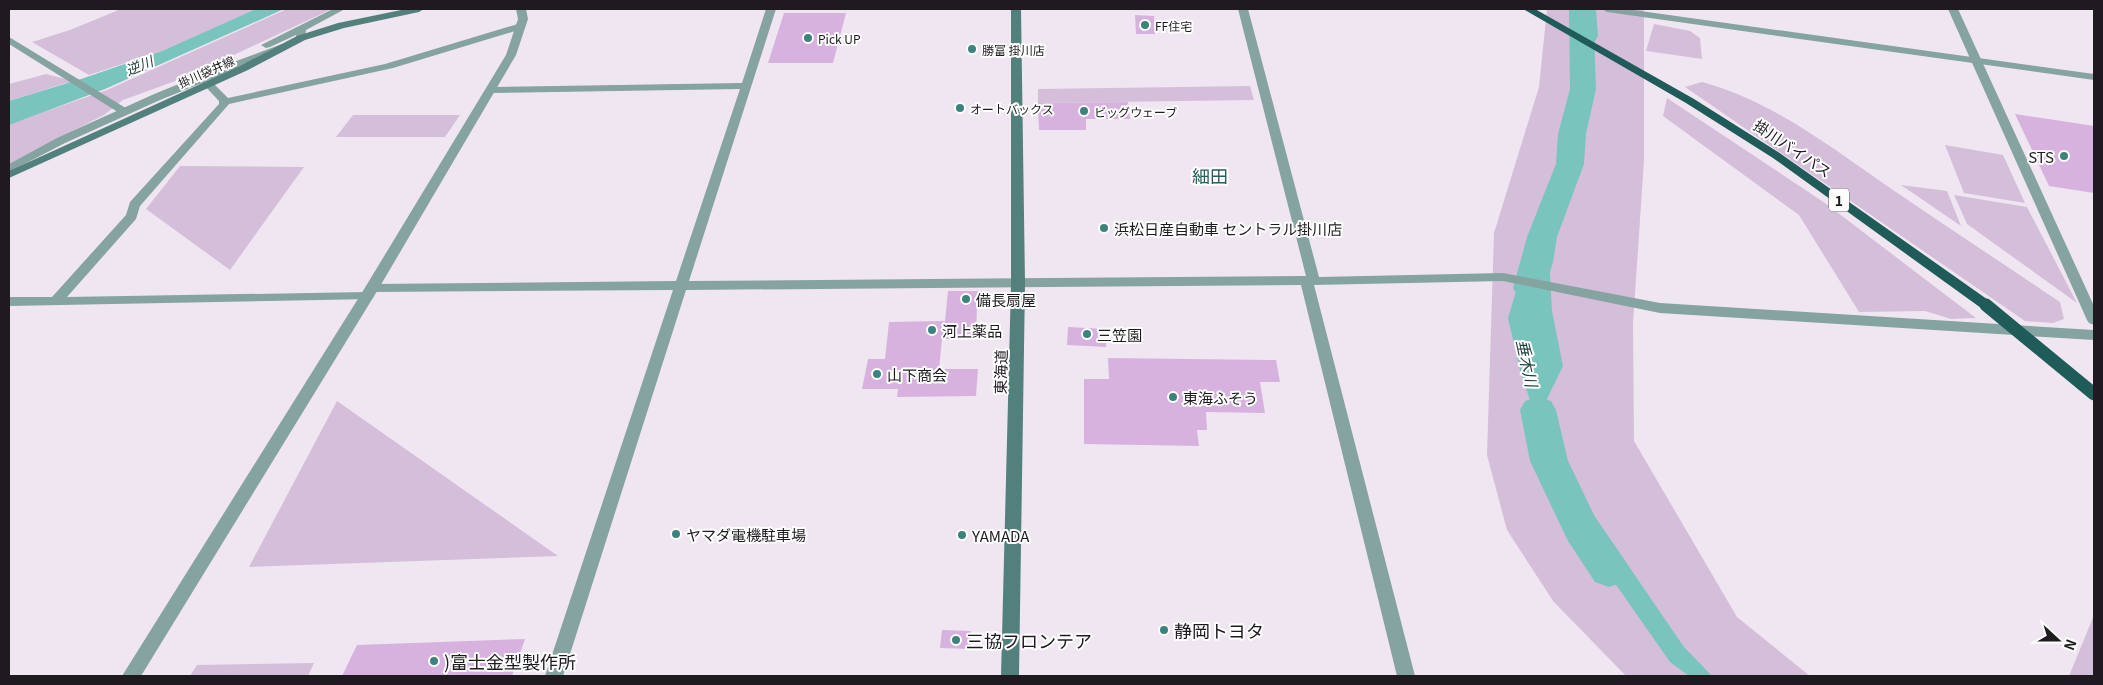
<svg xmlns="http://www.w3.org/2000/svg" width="2103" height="685" font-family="Georgia,'Noto Sans JP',serif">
<rect width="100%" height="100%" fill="#f0e6f2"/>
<!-- green -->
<g fill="#d5beda">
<path d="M121,9h136l-95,42 -73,24 -57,-33 38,-12z"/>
<path d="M287,9h45l-143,67 -66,24 -19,15 -95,49v-40l98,-34z"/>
<path d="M1547,9h97v152l-11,162 1,118 103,176 73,59h-184l-73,-75 -46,-71 -20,-75 7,-222 45,-146z"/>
<path d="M1654,24l36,7 10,7 2,21 -56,-8z"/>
<path d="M46,74l31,8 -11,1 -57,18v-17z"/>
<path d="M1702,82c71,19 131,67 191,108 56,38 112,75 167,112l4,17 -11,4 -28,-2 -340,-234z"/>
<path d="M1250,86l4,14 -216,3v-14z"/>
<path d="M1667,98l158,105 151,115 -25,1 -26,-8 -66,1 -60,-97 -136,-99z"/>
<path d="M353,115h107l-15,22h-109z"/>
<path d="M1945,145l58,10 22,48 -61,-10z"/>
<path d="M180,166l124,1 -74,103 -84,-61z"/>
<path d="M1901,185l46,6 14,35z"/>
<path d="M1954,195l73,12 50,96 -110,-79z"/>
<path d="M337,401l221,155 -309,11z"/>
<path d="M2094,614v62h-25l23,-56z"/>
<path d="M314,663l-6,13h-118l7,-11z"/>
</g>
<!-- water -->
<g fill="#7ac4be">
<path d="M256,9h28l-179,80 -96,36v-24l75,-23 78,-27z"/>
<path d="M1586,9h10l2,27 -11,19z"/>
<path d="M1548,235l4,76 11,55 -16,33 31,93 106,155 28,29h-23l-19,-14 -79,-113 -43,-94 -28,-85 -12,-52 17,-57z"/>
</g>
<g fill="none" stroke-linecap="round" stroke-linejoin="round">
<!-- river -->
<g fill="#7ac4be" fill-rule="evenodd">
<path d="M1569,9h24l3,80 -10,45 -2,30 -27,73 -4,25 -8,26 -5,8 -11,3 -11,-3 -5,-8 14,-51 29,-73 2,-30 12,-45z"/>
<path d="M1538,397l13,4 5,9 12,51 28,58 27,39 6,12 -6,12 -14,5 -14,-5 -27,-41 -38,-80 -10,-51 5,-9z"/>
</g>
</g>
<!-- building -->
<g fill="#d7b2df">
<path d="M784,13h62l-13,50h-65z"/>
<path d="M1135,15l19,1 1,18h-19z"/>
<path d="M1128,102l2,17h-44v11h-47l-1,-27z"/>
<path d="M2015,114l79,12v67l-45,-7z"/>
<path d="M948,291h38l-1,15h-8l-1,33h-34l-3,30h39l-2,27 -79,1 1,-8h-36l6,-30h17l4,-37 56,-1z"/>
<path d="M1068,327l38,2v18l-39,-2z"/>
<path d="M1108,358l168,2 4,22h-20l5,31 -59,-1 1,18h-10l2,16 -115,-2v-65h25z"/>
<path d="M942,630l29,1 -1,18 -30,-1z"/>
<path d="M525,639l-13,37h-170l15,-31z"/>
</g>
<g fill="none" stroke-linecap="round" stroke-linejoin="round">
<!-- minor -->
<g fill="#85a3a0" fill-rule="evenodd">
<path d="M333,9h12l-39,21 -1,9h-8l-1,-4 -26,12 -4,1 -5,-3z"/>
<path d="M766,9h10l-87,272 617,-5 -68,-267h10l71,268 184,-4 157,30 434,27v10l-434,-27 -157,-32 -189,4 101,391h-18l-96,-391 -615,5 -123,386h-18l128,-386 -301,2 -5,-1 -2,-3 2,-3 5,-1 304,-3 64,-192 -250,4 -5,-3 5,-3 252,-4z"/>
<path d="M1948,9h10l136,297v19l-5,-2 -2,-3z"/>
<path d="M521,23l4,1v4l-132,40 -164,36 -89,102 -4,13 -69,78 300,-5 5,1 2,3 -2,3 -363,7v-9h43l74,-82 4,-13 89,-98v-3l-16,-17 1,-2h8l16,16 157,-34z"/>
<path d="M282,44l5,3 -1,2 -126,51 -95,43 -56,29v-8l48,-26 95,-43 63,-26z"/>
</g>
<!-- tertiary -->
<g fill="#85a3a0" fill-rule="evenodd">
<path d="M516,9h10l2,10 -12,36 -137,233 -238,388h-19l244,-390 140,-231 12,-36z"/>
<path d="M1602,9h24l468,65v6l-487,-68z"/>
<path d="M9,37l120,73 1,2 -5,3 -4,-1 -112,-70z"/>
</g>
<!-- secondary -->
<g fill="#52807c" fill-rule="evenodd">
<path d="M406,9h18l-5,3 -75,16 -39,12 -57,30 -239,108v-7l231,-105 57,-30 41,-13z"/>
<path d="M1011,9h10l4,274 -6,393h-18l10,-393z"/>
</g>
<!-- trunk -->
<path fill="#1f5b58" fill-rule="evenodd" d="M1523,9h12l159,90 87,55 210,148 2,3 -2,3h-10l-208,-150 -87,-55z"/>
<!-- trunk-bridge -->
<path stroke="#1f5b58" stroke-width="13" d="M1986,305l108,89"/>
</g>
<!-- markers -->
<g fill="#3b837e" stroke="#fff" stroke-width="2">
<circle cx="1145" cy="25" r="5"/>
<circle cx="808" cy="38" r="5"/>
<circle cx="972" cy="49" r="5"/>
<circle cx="960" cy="108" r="5"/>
<circle cx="1084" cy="111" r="5"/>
<circle cx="2064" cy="156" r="5"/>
<circle cx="1104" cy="228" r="5"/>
<circle cx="966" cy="299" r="5"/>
<circle cx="932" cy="330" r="5"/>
<circle cx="1087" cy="334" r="5"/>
<circle cx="877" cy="374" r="5"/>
<circle cx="1173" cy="397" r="5"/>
<circle cx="676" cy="534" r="5"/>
<circle cx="962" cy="535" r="5"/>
<circle cx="1164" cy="630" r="5"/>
<circle cx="956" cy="640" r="5"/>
<circle cx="434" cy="661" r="5"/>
</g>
<g text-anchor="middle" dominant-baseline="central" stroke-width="4" stroke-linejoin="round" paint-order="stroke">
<!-- far-poi labels -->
<g font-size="12" fill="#1e1a1f" stroke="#fff" text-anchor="start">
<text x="1155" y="25">FF住宅</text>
<text x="818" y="38">Pick UP</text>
<text x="982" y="49">勝富 掛川店</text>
<text x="970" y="108">オートバックス</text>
<text x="1094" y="111">ビッグウェーブ</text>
</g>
<!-- far-street labels -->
<g font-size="12" fill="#1e1a1f" stroke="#fff">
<text transform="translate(206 71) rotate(-24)">掛川袋井線</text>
</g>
<!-- far-water labels -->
<g font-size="14" font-style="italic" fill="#1a3f3c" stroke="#fff">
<text transform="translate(139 65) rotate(-22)">逆川</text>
</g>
<!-- shield labels -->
<rect fill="#fff" stroke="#625f62" stroke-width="1" x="1829" y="188.5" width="20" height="23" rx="4"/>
<g font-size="14" font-weight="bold" fill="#1e1a1f">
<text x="1839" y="200">1</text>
</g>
<!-- street labels -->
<g font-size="15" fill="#1e1a1f" stroke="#fff">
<text transform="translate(1793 148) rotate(34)">掛川バイパス</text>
<text transform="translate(1000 372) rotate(-89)">東海道</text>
</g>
<!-- poi labels -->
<g font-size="15" fill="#1e1a1f" stroke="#fff" text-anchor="start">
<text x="2054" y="156" text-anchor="end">STS</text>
<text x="1114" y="228">浜松日産自動車 セントラル掛川店</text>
<text x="976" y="299">備長扇屋</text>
<text x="942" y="330">河上薬品</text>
<text x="1097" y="334">三笠園</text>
<text x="887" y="374">山下商会</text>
<text x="1183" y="397">東海ふそう</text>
<text x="686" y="534">ヤマダ電機駐車場</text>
<text x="972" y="535">YAMADA</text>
</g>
<!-- water labels -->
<g font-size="16" font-style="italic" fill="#1a3f3c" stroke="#fff">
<text transform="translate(1528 363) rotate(78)">垂木川</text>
</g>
<!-- quarter labels -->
<g font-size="18" fill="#265f5b" stroke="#fff">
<text x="1210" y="175">細田</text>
</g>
<!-- near-poi labels -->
<g font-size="18" fill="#1e1a1f" stroke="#fff" text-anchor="start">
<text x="1174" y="630">静岡トヨタ</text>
<text x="966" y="640">三協フロンテア</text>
<text x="444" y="661">)富士金型製作所</text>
</g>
</g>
<!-- border -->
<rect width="2103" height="685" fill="none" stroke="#1e1a1f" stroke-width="20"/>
<!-- north arrow -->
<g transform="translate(2058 640) rotate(111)" stroke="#ffffff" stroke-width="4" paint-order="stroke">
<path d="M0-4L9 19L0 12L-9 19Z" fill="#1e1a1f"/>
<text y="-8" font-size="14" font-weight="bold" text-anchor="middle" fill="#1e1a1f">N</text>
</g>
</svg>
